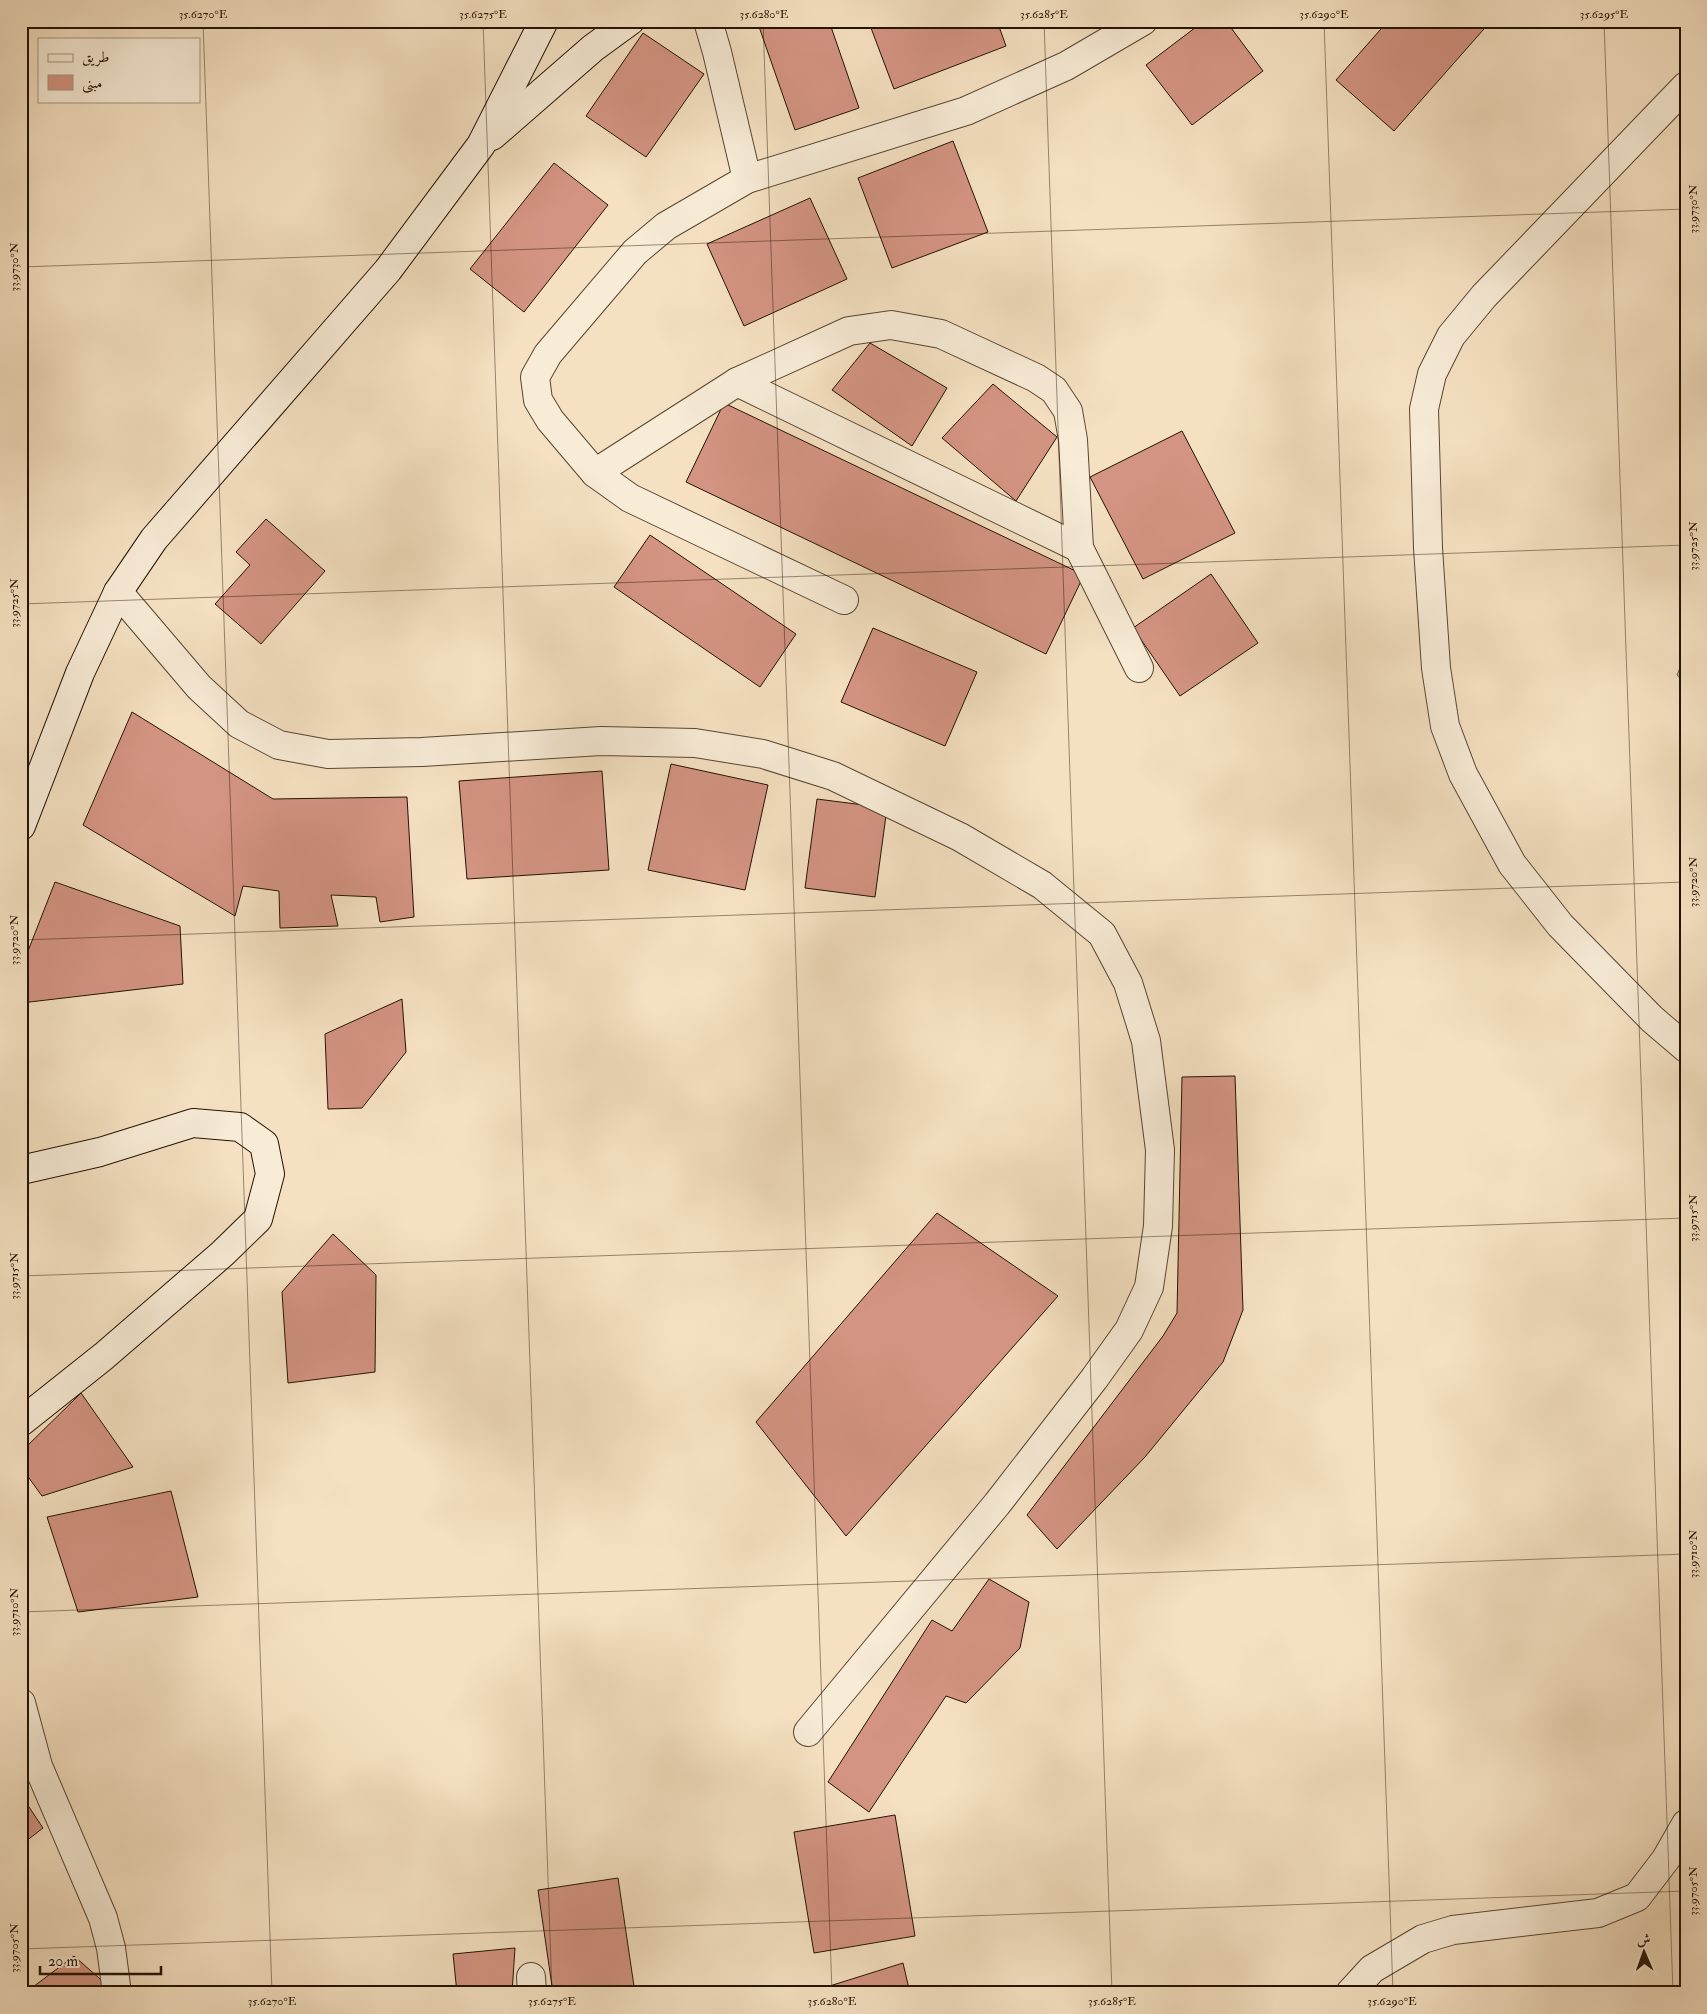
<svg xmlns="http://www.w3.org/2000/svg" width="1707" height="2014" font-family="'IM FELL Double Pica',Amiri,serif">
<defs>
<pattern id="forest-firs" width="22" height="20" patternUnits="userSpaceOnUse" patternTransform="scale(1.25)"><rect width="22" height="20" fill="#bdc292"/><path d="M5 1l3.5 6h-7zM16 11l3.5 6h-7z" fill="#a2a67c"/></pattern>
</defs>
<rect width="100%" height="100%" fill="#f5e1c2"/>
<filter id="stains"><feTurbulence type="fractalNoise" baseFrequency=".004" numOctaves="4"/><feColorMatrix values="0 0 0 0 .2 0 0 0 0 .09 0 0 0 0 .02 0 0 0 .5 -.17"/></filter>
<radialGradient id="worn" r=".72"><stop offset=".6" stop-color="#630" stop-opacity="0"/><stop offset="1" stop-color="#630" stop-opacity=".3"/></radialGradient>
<!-- forest -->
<path fill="url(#forest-firs)" stroke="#706a49" d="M1686,654v31l-9,-10z"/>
<!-- building -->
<g fill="#d49483" stroke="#231200">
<path d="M757,21h72l30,87 -64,22z"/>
<path d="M889,21h108l9,25 -112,43 -23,-61z"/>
<path d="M1204,21h22l37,50 -71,54 -46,-60z"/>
<path d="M1388,21h103l-97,110 -58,-51z"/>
<path d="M643,33l61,41 -58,83 -60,-41z"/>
<path d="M953,141l35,91 -96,36 -34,-90z"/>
<path d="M554,163l54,42 -84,107 -54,-43z"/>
<path d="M810,198l37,81 -103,47 -37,-82z"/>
<path d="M870,343l77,45 -35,58 -80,-56z"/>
<path d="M993,384l64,53 -41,64 -74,-63z"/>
<path d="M724,403l360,172 -38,79 -360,-172z"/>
<path d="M1182,431l53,102 -92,46 -53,-102z"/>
<path d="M266,519l59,52 -64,73 -46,-40 35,-39 -14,-13z"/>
<path d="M650,535l146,99 -36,53 -146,-100z"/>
<path d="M1211,574l47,69 -78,53 -47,-68z"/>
<path d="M873,628l104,44 -32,74 -104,-44z"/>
<path d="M132,712l141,87 134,-2 7,120 -34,5 -4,-25 -45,-2 7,31 -58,2 -1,-37 -36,-5 -8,30 -152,-91z"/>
<path d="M671,764l97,21 -23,105 -97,-20z"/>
<path d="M602,771l7,99 -142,9 -8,-98z"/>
<path d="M817,799l70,9 -12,89 -70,-9z"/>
<path d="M55,882l125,44 3,58 -162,19v-34z"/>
<path d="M402,999l4,53 -44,56 -34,1 -3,-75z"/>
<path d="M1235,1076l8,234 -20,52 -78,95 -88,92 -30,-34 136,-179 14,-23 5,-236z"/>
<path d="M937,1213l121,83 -212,240 -90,-114z"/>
<path d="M333,1234l43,41 -1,97 -87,11 -6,-91z"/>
<path d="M81,1393l52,74 -91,29 -21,-29v-15z"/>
<path d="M171,1491l27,106 -120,15 -31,-95z"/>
<path d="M989,1579l40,23 -9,46 -54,55 -20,-7 -77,116 -41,-30 104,-162 20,11z"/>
<path d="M21,1795l22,33 -22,17z"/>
<path d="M895,1815l20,121 -101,17 -20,-121z"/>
<path d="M618,1878l17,115h-82l-15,-103z"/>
<path d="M515,1948l-3,45h-55l-4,-39z"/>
<path d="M74,1956l42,37h-91z"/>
<path d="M903,1963l7,30h-89l-1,-4z"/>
</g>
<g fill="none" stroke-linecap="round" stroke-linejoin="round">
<!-- minor casing -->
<g stroke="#584630" stroke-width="30">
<g id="minor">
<path d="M708,21l9,31 30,127 219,-68 100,-45 77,-45"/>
<path d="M1686,86l-202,210 -33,40 -19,38 -8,35 4,139 8,120 9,58 18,48 49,90 48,61 92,94 34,29"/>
<path d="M747,179l-81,47 -31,26 -87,102 -13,23 3,23 12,20 45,53 35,25 214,102"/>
<path d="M737,382l342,166"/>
<path d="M595,473l142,-91 112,-51 42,-6 50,9 95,44 18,12 14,21 5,29 6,108 60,120"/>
<path d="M118,592l81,95 40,37 40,21 49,9 94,-2 179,-11 94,2 68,11 70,22 127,61 82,48 60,49 26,49 18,58 14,109 -2,76 -9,61 -20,43 -35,49 -97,125 -189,228"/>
<path d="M21,1703l17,63 65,152 8,30 6,45"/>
<path d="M531,1977l1,16"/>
<path d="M1350,1993l22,-24 51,-30 30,-9 145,-17 39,-16 29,-38 20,-35"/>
</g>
</g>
<!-- secondary casing -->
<g stroke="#231200" stroke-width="30">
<g id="secondary">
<path d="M492,136l101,-88 37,-27"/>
<path d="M21,826l59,-153 38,-81 36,-53 234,-269 93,-125 63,-124"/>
<path d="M21,1170l79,-18 93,-29 47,4 24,17 6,30 -12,45 -36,35 -118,102 -83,66"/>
</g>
</g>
<!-- minor -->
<use href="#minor" stroke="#f8ecd7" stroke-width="28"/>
<!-- secondary -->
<use href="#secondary" stroke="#f8ecd7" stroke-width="28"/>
</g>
<!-- ticks -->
<path fill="none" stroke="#231200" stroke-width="1" stroke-opacity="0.45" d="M203,21l69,1972M483,21l69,1972M763,21l69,1972M1044,21l68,1972M1324,21l69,1972M1604,21l69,1972M21,267l1665,-58M21,604l1665,-59M21,940l1665,-58M21,1276l1665,-58M21,1612l1665,-58M21,1949l1665,-58"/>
<!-- margin -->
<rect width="1707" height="2014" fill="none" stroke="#f5e1c2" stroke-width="55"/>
<!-- legend -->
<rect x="38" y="38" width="162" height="65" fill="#f8ecd7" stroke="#a39581"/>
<rect x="48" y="54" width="25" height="8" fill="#f8ecd7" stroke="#a39581"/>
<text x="82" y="62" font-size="15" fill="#231200">طريق</text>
<rect x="48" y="75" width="25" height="15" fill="#d49483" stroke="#a39581"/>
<text x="82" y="88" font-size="15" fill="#231200">مبنى</text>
<!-- north arrow -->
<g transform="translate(1644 1952) rotate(358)" stroke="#f8ecd7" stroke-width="4" paint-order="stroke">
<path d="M0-4L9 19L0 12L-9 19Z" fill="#231200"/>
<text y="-8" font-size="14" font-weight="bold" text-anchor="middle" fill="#231200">ش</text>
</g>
<!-- scale -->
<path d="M40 1966v8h121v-8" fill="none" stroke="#231200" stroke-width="2.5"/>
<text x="48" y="1966" font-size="15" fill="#231200" stroke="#f8ecd7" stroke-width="4" paint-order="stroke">20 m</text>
<rect x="28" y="28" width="1652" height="1958" fill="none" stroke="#231200" stroke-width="2"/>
<g font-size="12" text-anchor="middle" fill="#231200">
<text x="203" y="18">35.6270°E</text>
<text x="483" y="18">35.6275°E</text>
<text x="764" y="18">35.6280°E</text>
<text x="1044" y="18">35.6285°E</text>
<text x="1324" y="18">35.6290°E</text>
<text x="1604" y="18">35.6295°E</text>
<text transform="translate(1693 209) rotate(-90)" y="4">33.9730°N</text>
<text transform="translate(14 267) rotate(-90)" y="4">33.9730°N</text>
<text transform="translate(1693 546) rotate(-90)" y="4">33.9725°N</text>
<text transform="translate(14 603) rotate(-90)" y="4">33.9725°N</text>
<text transform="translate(1693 882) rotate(-90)" y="4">33.9720°N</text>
<text transform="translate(14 940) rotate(-90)" y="4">33.9720°N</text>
<text transform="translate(1693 1218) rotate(-90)" y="4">33.9715°N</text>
<text transform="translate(14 1276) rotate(-90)" y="4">33.9715°N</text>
<text transform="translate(1693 1554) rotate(-90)" y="4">33.9710°N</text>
<text transform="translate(14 1612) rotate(-90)" y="4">33.9710°N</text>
<text transform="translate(1693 1891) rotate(-90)" y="4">33.9705°N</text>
<text transform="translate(14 1948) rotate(-90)" y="4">33.9705°N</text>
<text x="272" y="2005">35.6270°E</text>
<text x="552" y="2005">35.6275°E</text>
<text x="832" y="2005">35.6280°E</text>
<text x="1112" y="2005">35.6285°E</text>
<text x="1392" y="2005">35.6290°E</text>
</g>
<rect width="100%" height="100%" filter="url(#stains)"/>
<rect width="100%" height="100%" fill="url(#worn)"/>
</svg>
